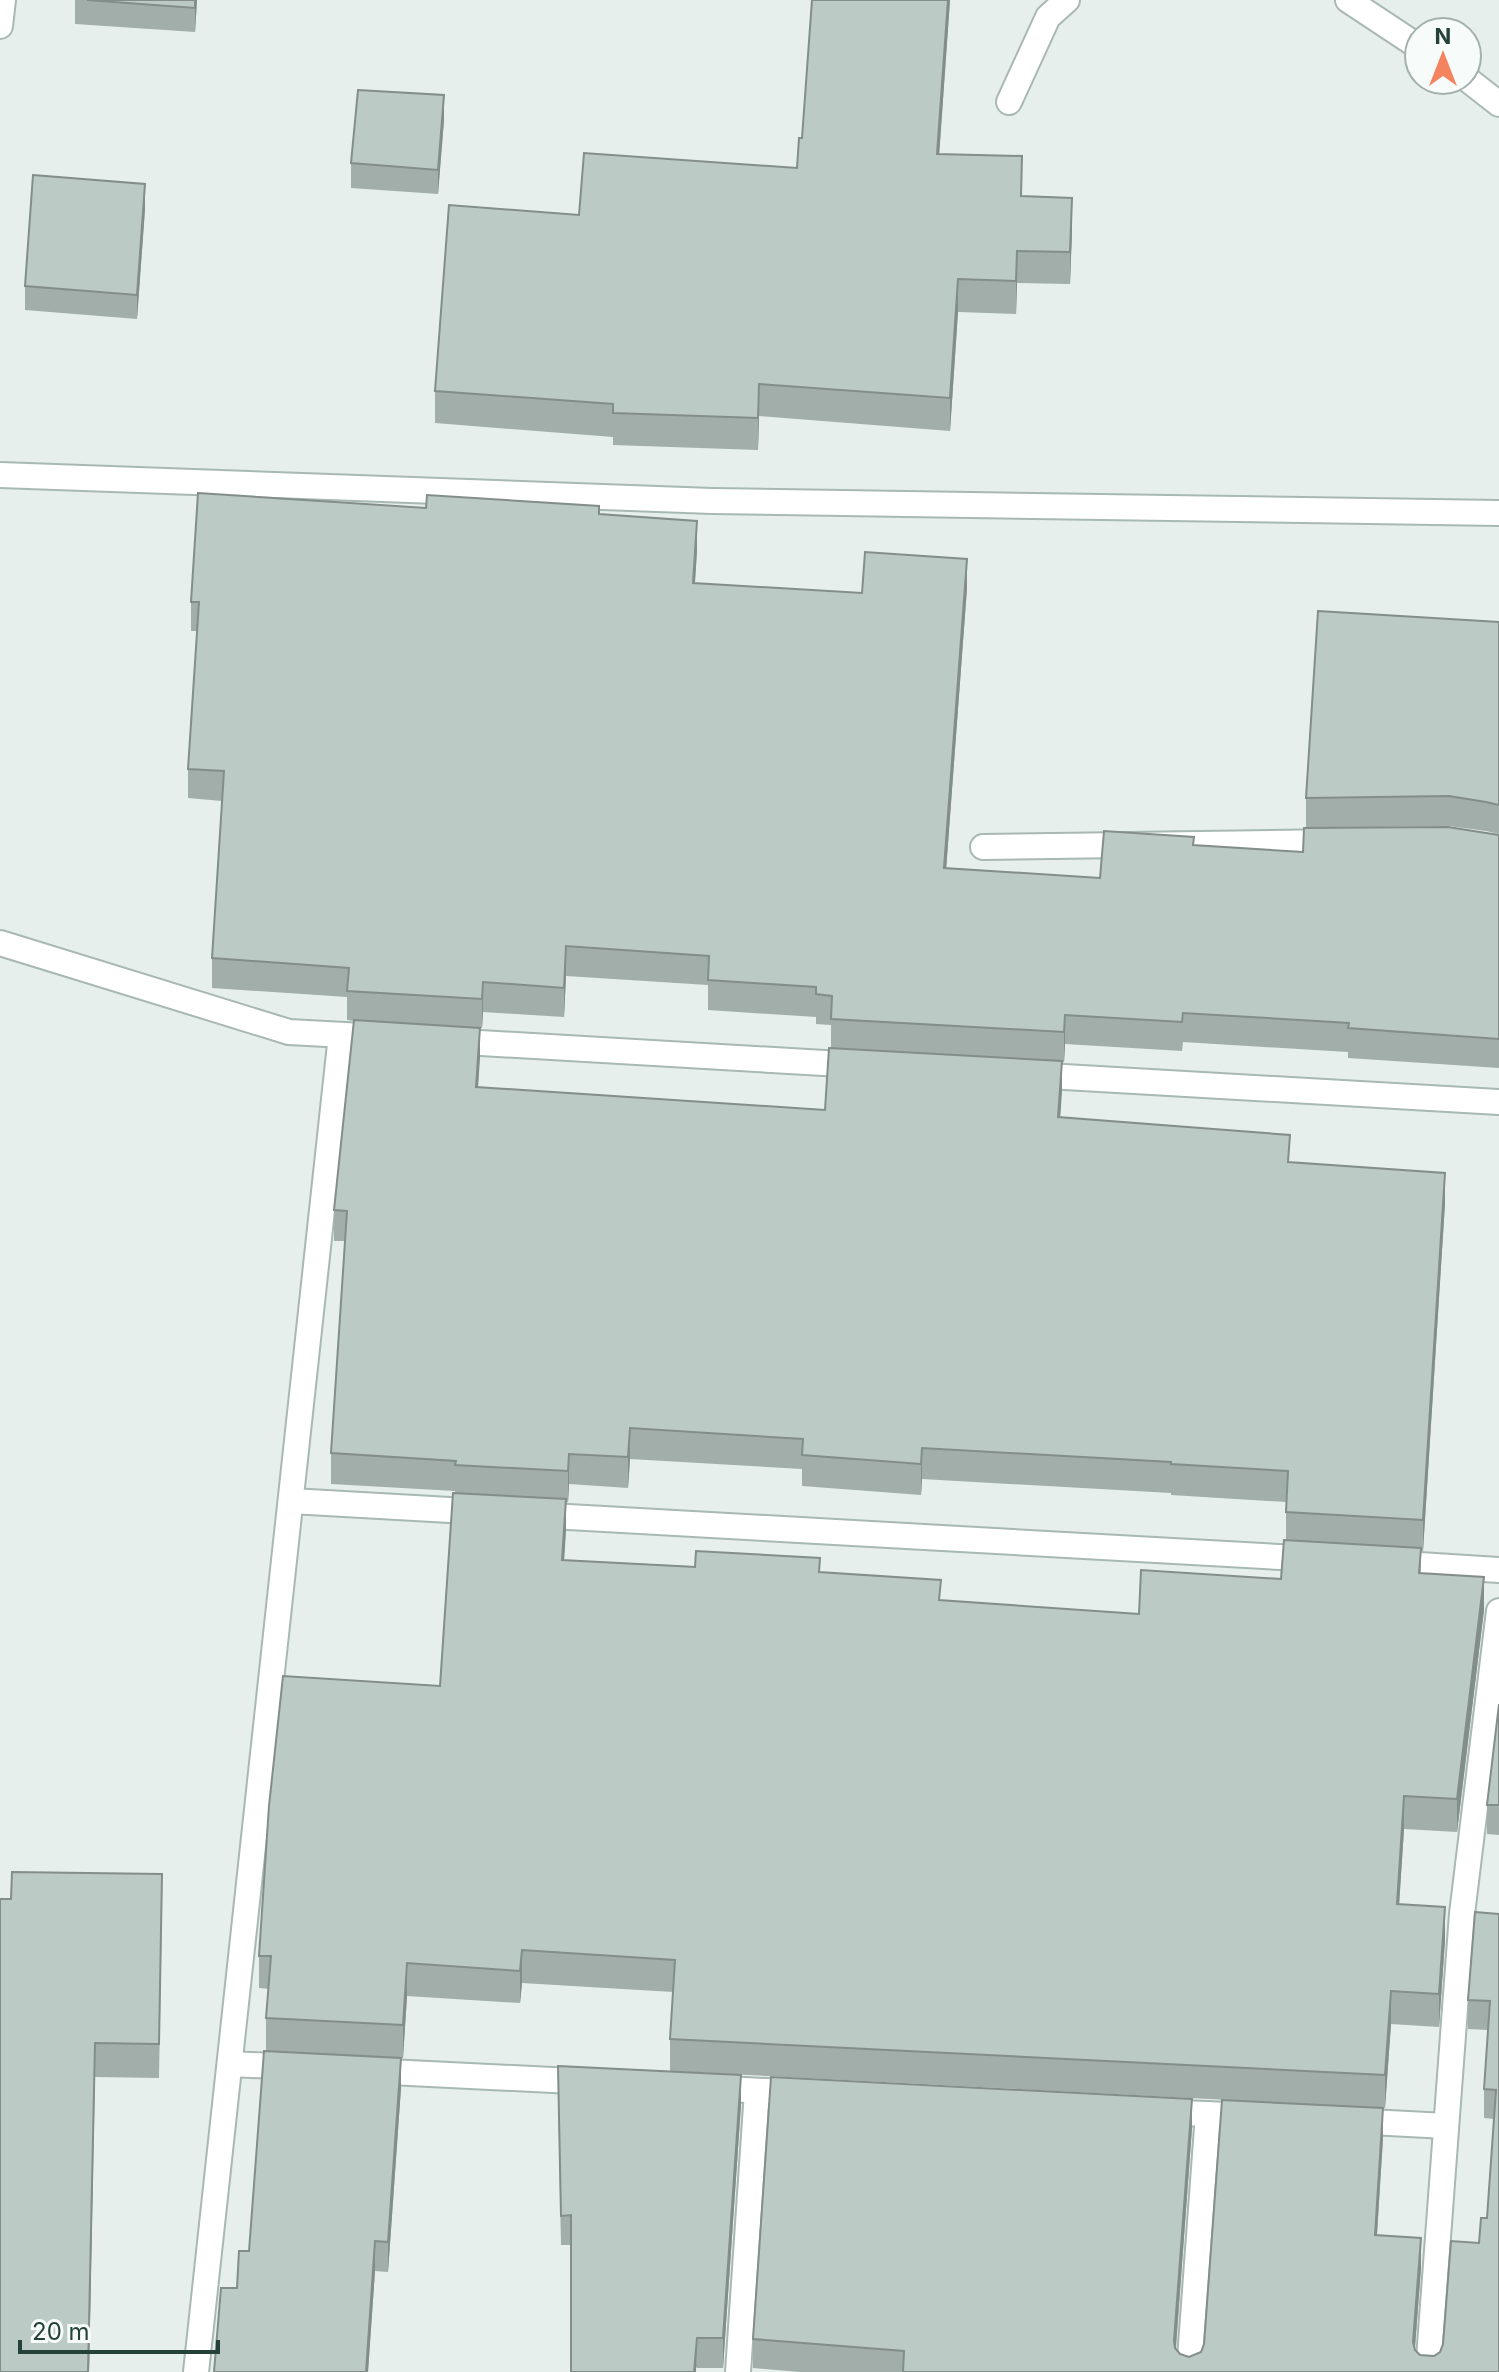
<svg xmlns="http://www.w3.org/2000/svg" width="1499" height="2372" font-family="Inter,sans-serif">
<rect width="100%" height="100%" fill="#e6efeb"/>
<g fill="none" stroke-linecap="round" stroke-linejoin="round">
<!-- minor casing -->
<g stroke="#a8b8b2" stroke-width="28">
<g id="minor">
<path d="M1348,0l71,47"/>
<path d="M0,26l3,-26"/>
<path d="M1467,79l32,25"/>
<path d="M1009,102l39,-85 19,-17"/>
<path d="M0,475l712,26 787,12"/>
<path d="M983,847l353,-5"/>
<path d="M0,943l289,89 93,5"/>
<path d="M447,1041l411,24"/>
<path d="M1030,1075l469,27"/>
<path d="M291,1501l194,11"/>
<path d="M533,1515l782,44"/>
<path d="M1388,1563l111,7"/>
<path d="M230,2064l66,3"/>
<path d="M369,2071l223,11"/>
<path d="M708,2088l95,5"/>
<path d="M1160,2112l91,4"/>
<path d="M1351,2121l95,5"/>
<path d="M196,2372l145,-1337"/>
<path d="M738,2372l19,-281"/>
<path d="M1189,2372l19,-258"/>
<path d="M1428,2372l34,-458 37,-303"/>
</g>
</g>
<!-- minor -->
<use href="#minor" stroke="#fff" stroke-width="24"/>
</g>
<!-- wall -->
<g fill="#a1aea9" fill-rule="evenodd">
<path d="M75,0h122l-2,32 -120,-8z"/>
<path d="M812,0h138l-11,154 82,42 51,34 -2,54 -53,-1 -1,31 -58,-2 -8,119 -191,-15 -1,34 -145,-5v-8l-178,-14v-32l144,-176 218,-47 5,-30z"/>
<path d="M444,120l-6,74 -87,-6v-25z"/>
<path d="M145,209l-8,110 -112,-9v-24z"/>
<path d="M426,508l173,6 98,36 -2,33 167,10 105,-5 -21,281 154,9 94,-33 109,7 196,-17v233l-151,-10v-6l-165,-10 -1,9 -117,-7 -1,18h-2l-2,55 230,45 155,41 -22,348h-2v22l63,37 -27,222 -53,-3 -5,75 46,36 -6,87 -48,-3 -6,84 -715,-37v-32l3,-47 -151,-9 -2,20 -113,-7 -4,62 -137,-7v-33l3,-29 -10,-1v-32l181,-270 15,-195 -124,-7v-31l14,-212h-11v-31l20,-189 -7,-1v-23l-135,-9v-30l10,-157 -34,-3v-29l9,-138h-6v-29zM566,976l142,9v25l108,7v7l15,1v23l-6,62 -347,-23 2,-59h2l1,-16 81,5zM630,1459l172,10v17l119,9 1,-16 249,14v2l115,7v38l-5,39 -142,35 -198,-13 -121,-29 -256,-12 2,-58h2l1,-18 59,4z"/>
<path d="M1499,622v212l-13,-3 -37,-5 -143,2v-30z"/>
<path d="M1499,1704v131l-12,-1v-29z"/>
<path d="M0,1899l162,9 -3,170 -64,-1 -6,295h-89z"/>
<path d="M1499,1914v458h-699l-47,-4v-29l439,-211 -16,221 4,5 9,3 12,-5 182,-214 -6,97 44,33 -6,81 5,6 14,1 6,-4 47,-134 7,-99 -10,-1v-29l4,-59 -20,-1v-29z"/>
<path d="M401,2088l-13,184 -13,-1 -7,101h-154l23,-84 12,-37z"/>
<path d="M558,2096l183,9 -18,263h-26l-126,-123h-10z"/>
</g>
<!-- shaded-wall -->
<g fill="#838d89">
<path d="M195,0h2l-2,32z"/>
<path d="M948,0h2l-13,186v-32z"/>
<path d="M444,95v25l-6,74v-24z"/>
<path d="M145,184v25l-8,110v-24z"/>
<path d="M1072,198v32l-2,54v-32z"/>
<path d="M1017,251v32l-1,31v-33z"/>
<path d="M958,279v33l-8,119v-33z"/>
<path d="M759,384v32l-1,34v-32z"/>
<path d="M697,521v29l-4,62v-29z"/>
<path d="M967,559v29l-23,310v-30z"/>
<path d="M566,946v30l-2,41v-29z"/>
<path d="M483,982v30l-1,16v-29z"/>
<path d="M1065,1015v29l-1,18v-30z"/>
<path d="M480,1028v30l-4,60v-31z"/>
<path d="M1062,1061v31l-4,56v-31z"/>
<path d="M1445,1173v30l-22,348v-31z"/>
<path d="M630,1428v31l-2,29v-31z"/>
<path d="M922,1448v31l-1,16v-31z"/>
<path d="M569,1454v30l-1,18v-31z"/>
<path d="M566,1499v33l-4,60v-32z"/>
<path d="M1484,1577v33l-27,222v-33z"/>
<path d="M1404,1796v33l-7,108v-33z"/>
<path d="M1445,1907v33l-6,87v-33z"/>
<path d="M522,1950v33l-2,20v-32z"/>
<path d="M407,1963v33l-4,62v-33z"/>
<path d="M1391,1991v33l-6,84v-33z"/>
<path d="M95,2043l-6,329h-1z"/>
<path d="M401,2058v30l-13,184v-30z"/>
<path d="M741,2075v30l-18,263v-30z"/>
<path d="M1192,2099v29l-18,243v-30z"/>
<path d="M1383,2108v30l-8,126v-29z"/>
<path d="M1421,2238v30l-8,104v-30z"/>
<path d="M375,2241v30l-7,101h-2z"/>
<path d="M697,2338l-1,34h-2z"/>
</g>
<!-- building -->
<g fill="#bbcac4" stroke="#838d89" stroke-width="2">
<path d="M87,0h108v8z"/>
<path d="M812,0h136l-11,154 85,2 -1,40 51,2 -2,54 -53,-1 -1,30 -58,-2 -8,119 -191,-14 -1,34 -145,-5v-9l-178,-13 14,-186 130,10 5,-62 213,15 2,-30h3z"/>
<path d="M358,90l86,5 -6,75 -87,-7z"/>
<path d="M33,175l112,9 -8,111 -112,-9z"/>
<path d="M198,493l228,15 1,-13 172,11v8l98,7 -4,62 169,10 3,-41 102,7 -23,309 156,10 4,-47 90,6 -1,8 110,7 1,-24 144,-1 51,8v204l-151,-11 1,-5 -166,-10 -1,9 -117,-7 -1,17 -233,-13 1,-23 -16,-2v-7l-108,-7 1,-24 -143,-10 -2,42 -81,-6 -1,17 -135,-8 2,-23 -137,-10 12,-187 -36,-2 11,-167h-8z"/>
<path d="M1318,611l181,11v183l-13,-3 -37,-6 -143,2z"/>
<path d="M354,1020l126,8 -4,59 349,23 4,-62 233,13 -4,56 232,18 -2,27 157,11 -22,347 -137,-8 2,-41 -117,-7v-2l-249,-14 -1,16 -119,-9 1,-16 -173,-11 -2,29 -59,-3 -1,17 -113,-6 1,-4 -125,-8 16,-242 -13,-1z"/>
<path d="M453,1493l113,6 -4,61 133,7 1,-16 124,7 -1,14 122,8 -2,20 200,14 2,-44 140,9 3,-39 137,8 -2,25 65,4 -27,222 -53,-3 -7,108 48,3 -6,87 -48,-3 -6,84 -715,-36 5,-79 -153,-10 -2,21 -113,-8 -4,62 -137,-7 5,-62h-12l10,-150 14,-130 157,10z"/>
<path d="M1499,1704v101h-12z"/>
<path d="M12,1872l150,2 -3,170 -64,-1 -7,329h-88v-473h11z"/>
<path d="M1475,1912l24,2v458h-596l1,-21 -151,-12 18,-262 421,22 -18,242 1,7 5,6 9,3 12,-5 3,-8 18,-244 161,8 -8,127 46,3 -8,104 2,8 5,5 14,1 6,-4 3,-8 8,-103 28,2 2,-25h6l9,-128 -12,-1 6,-88 -22,-1z"/>
<path d="M264,2051l137,7 -13,184 -13,-1 -9,131h-152l7,-84h16l2,-37h10z"/>
<path d="M558,2066l183,9 -18,263h-26l-3,34h-123v-157l-10,1z"/>
</g>
<!-- north arrow -->
<g transform="translate(1443 56)"><circle r="38" fill="#f7fbf9" stroke="#a3b1ad" stroke-width="2"/>
<path d="M0-6L14 30L0 20L-14 30Z" fill="#f4845f"/>
<text y="-12" font-size="22" font-weight="bold" text-anchor="middle" fill="#24423a">N</text>
</g>
<!-- scale -->
<path d="M20 2340v12h198v-12" fill="none" stroke="#24423a" stroke-width="4"/>
<text x="32" y="2340" font-size="24" fill="#24423a" stroke="#f7fbf9" stroke-width="6" paint-order="stroke">20 m</text>
</svg>
